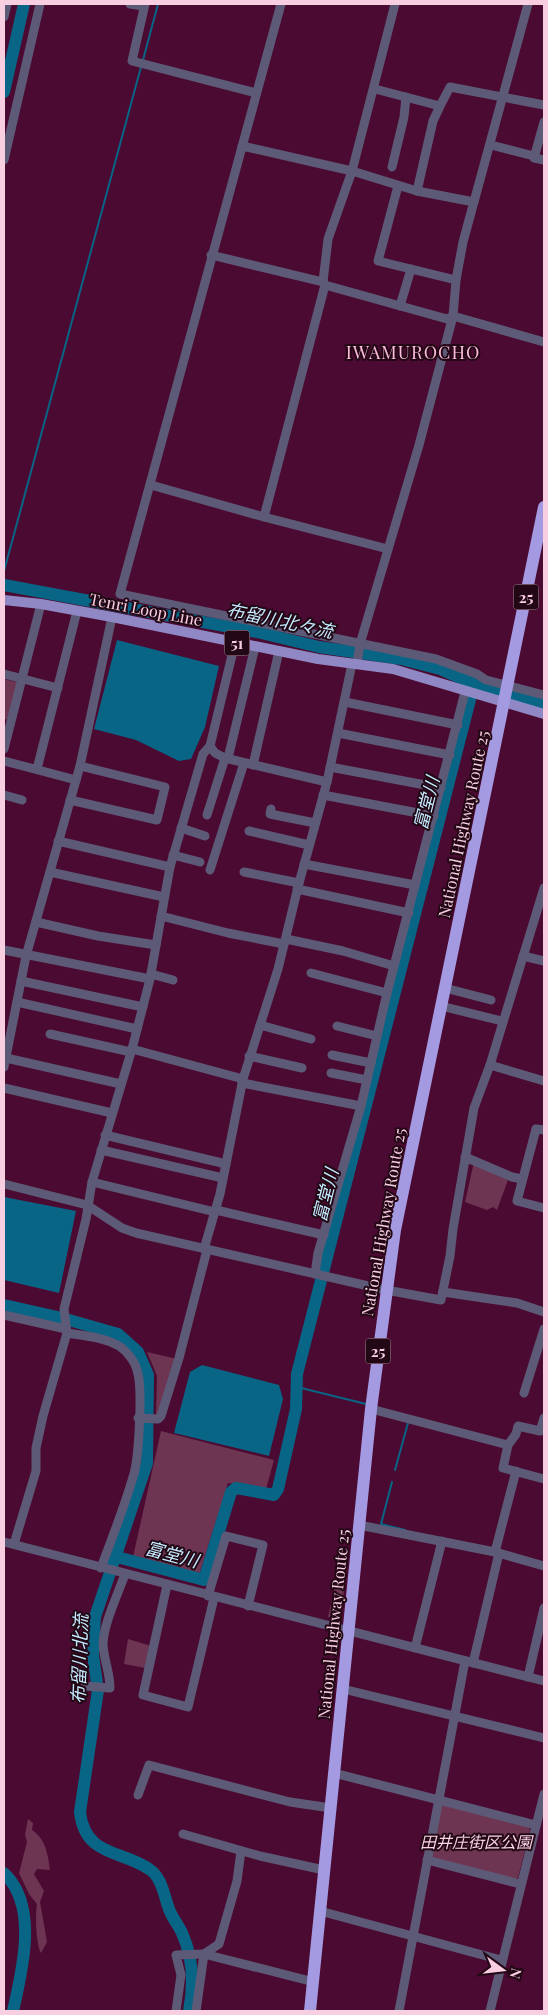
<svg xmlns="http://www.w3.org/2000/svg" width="548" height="2015" font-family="'Playfair Display','Noto Sans JP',serif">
<rect width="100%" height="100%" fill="#4b0a31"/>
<!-- green -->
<g fill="#6d3551">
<path d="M4,679l12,3 2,4 -9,34 -5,-1z"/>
<path d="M474,1162l35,15 -12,33 -4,-3 -6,3 -22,-8z"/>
<path d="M147,1352l30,7 -17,55 -4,1 1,-39z"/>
<path d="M161,1431l113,29 -8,29 -38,-6 -29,92 -66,-18z"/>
<path d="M337,1577l9,2 -7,41 -11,-3z"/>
<path d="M128,1639l23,7 -6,22 -21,-4z"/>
<path d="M443,1804l86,23 1,3 -12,48 -3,1 -84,-22 8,-50z"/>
<path d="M28,1819l5,4 -1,7c14,9 16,25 18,40l-13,-1 -3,5 10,17 -4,11 7,40 -6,11c-5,-9 -6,-38 -4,-49l-8,-10 -10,-21 8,-31 -2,-7z"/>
</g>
<!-- water -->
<g fill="#086586">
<path d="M117,640l102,26 -14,61 -14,32 -12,2 -43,-21 -42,-11z"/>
<path d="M4,1197l72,14 -17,82 -55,-13z"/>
<path d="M202,1365l77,20 4,14 -14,57 -95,-23 16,-61z"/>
</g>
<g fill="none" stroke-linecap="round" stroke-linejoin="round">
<!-- stream -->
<g stroke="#086586" stroke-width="2">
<path d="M143,60l15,-56"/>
<path d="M4,571l137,-504"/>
<path d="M297,1387l69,17"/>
<path d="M395,1470l13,-47"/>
<path d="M392,1482l-11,42 24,6"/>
</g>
<!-- river -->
<g stroke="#086586" stroke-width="12">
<path d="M4,92l20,-88"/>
<path d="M4,585l253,47 62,15 82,12 39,10 34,15 70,20"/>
<path d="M4,1305l58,13 56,16 20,18 10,23 -1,88 -52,154 -2,38 5,35 -18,122c5,45 42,38 69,57 13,8 15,27 20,40 3,9 9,15 13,24 11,24 12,52 7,78"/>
<path d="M117,1557l87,23 27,-88 5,-4 38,7 4,-6 18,-80 1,-35 177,-690"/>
<path d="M4,1873c35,33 18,98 9,138"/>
</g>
<!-- minor -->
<g stroke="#5d5a77" stroke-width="9">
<path d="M130,4l13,2"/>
<path d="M145,4l-13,57 124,32"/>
<path d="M281,4l-161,590 316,65 41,15 9,6 58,15"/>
<path d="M4,17l3,-13"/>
<path d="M375,89l65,17 10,-19 94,18"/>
<path d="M544,122l-10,36 10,2"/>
<path d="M491,145l43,11"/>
<path d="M242,146l110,25 65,20 57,11"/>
<path d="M4,160l36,-156"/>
<path d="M392,167l12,-50 2,-20"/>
<path d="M398,186l-20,75 78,19"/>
<path d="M417,191l16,-70 7,-15"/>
<path d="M211,255l112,27 2,3 122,34 6,-3 91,26"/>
<path d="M323,282l5,-43 24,-68 43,-167"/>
<path d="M400,306l11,-37"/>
<path d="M151,485l113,32 124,32"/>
<path d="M264,517l61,-232"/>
<path d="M357,664l3,-20 59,-199 34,-129 3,-36 7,-38 65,-238"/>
<path d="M4,674l54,14"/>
<path d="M345,702l113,23"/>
<path d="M338,733l112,22"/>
<path d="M210,746l25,-103"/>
<path d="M4,749l37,-145"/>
<path d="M228,758l27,-111"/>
<path d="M4,761l72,19"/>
<path d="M253,765l26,-114"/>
<path d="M330,767l111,21"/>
<path d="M37,769l40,-158"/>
<path d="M4,795l18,5"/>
<path d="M323,795l111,21"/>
<path d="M70,800l87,20 8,-33 -85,-21"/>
<path d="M271,809l-1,5 45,9"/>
<path d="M207,815l18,-57"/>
<path d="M181,828l24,8"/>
<path d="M249,831l60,14"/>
<path d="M58,841l112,26"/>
<path d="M173,855l27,7"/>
<path d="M304,864l111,21"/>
<path d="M210,870l34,-107"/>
<path d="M50,872l114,25"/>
<path d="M244,872l55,11"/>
<path d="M297,889l112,24"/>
<path d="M161,916l67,17 56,11"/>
<path d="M36,922l62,14 58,9"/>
<path d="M286,939l57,12 51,15"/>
<path d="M4,950l146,29"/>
<path d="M523,956l21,5"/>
<path d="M311,973l76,20"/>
<path d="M151,974l22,6"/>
<path d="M21,981l122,26"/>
<path d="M445,988l46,12"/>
<path d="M17,1002l120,27"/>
<path d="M441,1006l61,15"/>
<path d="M260,1025l51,14"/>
<path d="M337,1026l40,10"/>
<path d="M50,1034l81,18"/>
<path d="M132,1049l111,30"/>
<path d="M332,1055l39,8"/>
<path d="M249,1056l53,12"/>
<path d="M6,1058l115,26"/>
<path d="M490,1065l54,16"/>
<path d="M4,1067l22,-111 54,-190 32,-149"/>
<path d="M331,1073l36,7"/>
<path d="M242,1083l119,23"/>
<path d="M4,1088l108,25"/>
<path d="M544,1130l-8,-1 -19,72 27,7"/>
<path d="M105,1135l121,29"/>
<path d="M101,1150l122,28"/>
<path d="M465,1157l47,20 10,2"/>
<path d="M92,1182l123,30"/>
<path d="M4,1184l83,21 35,23 14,5 250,57 55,10 9,-44 3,-27 21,-121 16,-43 54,-177"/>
<path d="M216,1210l108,25"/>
<path d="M204,1249l16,-55 23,-115 35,-110 21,-86 28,-101 25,-118"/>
<path d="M315,1274l3,-21 43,-147 26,-113 78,-301"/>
<path d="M443,1292l74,11 27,9"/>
<path d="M4,1315l62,14"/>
<path d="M67,1333c17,3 37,4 52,13 8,5 16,16 18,24 6,17 2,90 -4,107 -9,31 -21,61 -32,91"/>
<path d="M524,1393l20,-64"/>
<path d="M371,1409l137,36"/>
<path d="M138,1418l20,1 3,-3 18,-58 28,-108"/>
<path d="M544,1418l-4,13 -22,-5 -2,8 -8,11 -5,23 41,11"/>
<path d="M359,1525l136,27 49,14"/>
<path d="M4,1542l540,139"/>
<path d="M14,1544l22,-73v-23l7,-32 24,-83 -3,-24 22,-90 6,-37 40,-133 18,-70 20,-112 33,-113 7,-8 5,7 10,5 102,24"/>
<path d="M495,1552l21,-81"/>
<path d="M167,1585l-24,110 45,12 26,-109"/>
<path d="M208,1596l18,-60 37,9 -15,61"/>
<path d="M415,1648l27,-107"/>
<path d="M473,1663l26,-110"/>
<path d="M528,1677l16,-69"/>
<path d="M85,1686l25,2c0,-15 -6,-28 -7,-43 0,-20 15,-51 22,-71"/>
<path d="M343,1689l201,49"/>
<path d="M334,1773l202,52"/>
<path d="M138,1795l11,-30 141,37 41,6"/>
<path d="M183,1834l77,22 64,14"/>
<path d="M427,1860l93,24"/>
<path d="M320,1911l181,49"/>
<path d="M176,2011l5,-36 -5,-20 28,-1 110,28"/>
<path d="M196,2011l8,-57 15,-10 18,-63 4,-30"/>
<path d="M399,2011l66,-350"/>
<path d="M490,2011l54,-217"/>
</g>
<!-- major -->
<path stroke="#9088c4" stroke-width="10" d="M4,600l37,4 71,13 206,42 75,10 151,45"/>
<!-- highway -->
<path stroke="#a49ae2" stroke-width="12" d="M310,2011l61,-602 24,-179 149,-723"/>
</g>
<g text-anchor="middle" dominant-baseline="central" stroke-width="4" stroke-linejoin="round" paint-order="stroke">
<!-- shield labels -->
<g fill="#220715" stroke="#b893a4" stroke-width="1">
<rect x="513.5" y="584.5" width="25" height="25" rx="4"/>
<rect x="224.5" y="630.5" width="25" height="25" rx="4"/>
<rect x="365.5" y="1338.5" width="25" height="25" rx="4"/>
</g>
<g font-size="15" font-weight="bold" fill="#f8cfe1">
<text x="526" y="597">25</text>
<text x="237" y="643">51</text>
<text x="378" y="1351">25</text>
</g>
<!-- street labels -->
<g font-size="16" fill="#f8cfe1" stroke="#220715">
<text transform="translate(146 609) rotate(11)">Tenri Loop Line</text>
<text transform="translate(463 824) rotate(-78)">National Highway Route 25</text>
<text transform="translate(383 1222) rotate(-80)">National Highway Route 25</text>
<text transform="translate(333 1624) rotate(-84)">National Highway Route 25</text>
</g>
<!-- park labels -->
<g font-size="16" font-style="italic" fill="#f9d2e3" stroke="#220715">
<text x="476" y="1841">田井庄街区公園</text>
</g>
<!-- neighbourhood labels -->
<g font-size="18" letter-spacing="1" fill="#fcbcd9" stroke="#220715">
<text x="413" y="352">IWAMUROCHO</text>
</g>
<!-- water labels -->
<g font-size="18" font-style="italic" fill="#c3ebfe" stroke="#220715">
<text transform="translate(280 620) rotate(12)">布留川北々流</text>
<text transform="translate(426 803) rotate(-76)">富堂川</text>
<text transform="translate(325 1195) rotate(-76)">富堂川</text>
<text transform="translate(172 1554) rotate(15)">富堂川</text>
<text transform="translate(79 1659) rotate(-88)">布留川北流</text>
</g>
</g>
<!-- border -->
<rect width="548" height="2015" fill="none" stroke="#f8cfe1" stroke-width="10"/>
<!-- north arrow -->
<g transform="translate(503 1970) rotate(105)" stroke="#220715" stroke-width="4" paint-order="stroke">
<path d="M0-4L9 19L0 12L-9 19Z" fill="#f8cfe1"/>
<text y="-8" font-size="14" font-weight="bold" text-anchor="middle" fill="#f8cfe1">N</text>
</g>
</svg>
